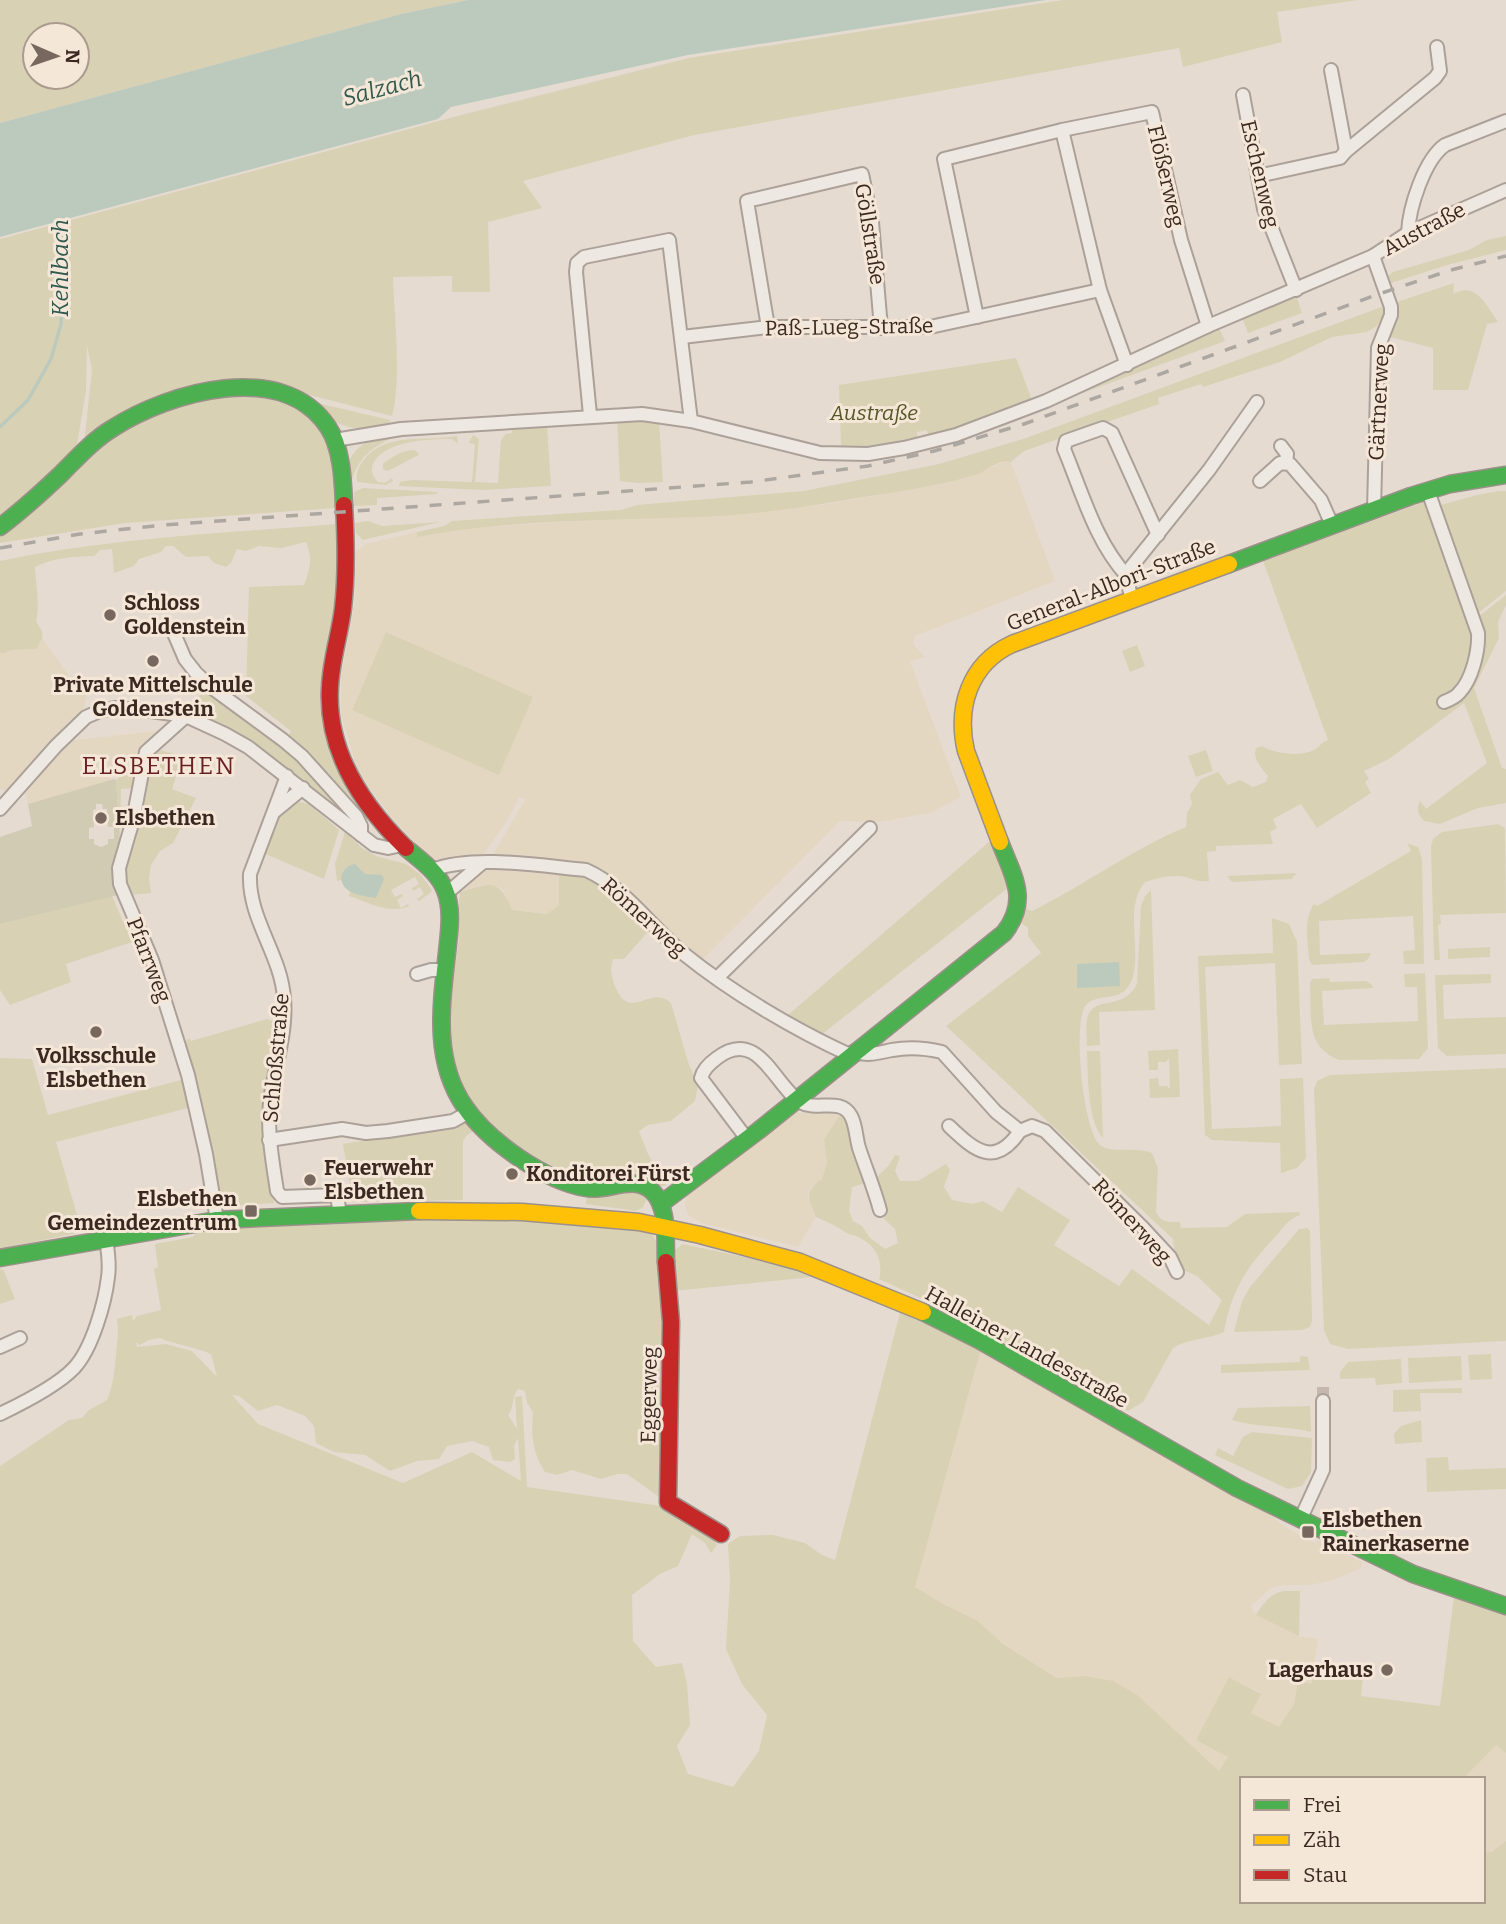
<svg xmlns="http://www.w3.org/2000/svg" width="1506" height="1924" font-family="Bitter,serif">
<rect width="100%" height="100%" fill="#e6dbd1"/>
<!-- farmland -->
<g fill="#e4d7c2" fill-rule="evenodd">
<path d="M1008,460l3,2 44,119 -140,55 -2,8 12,13 -15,4 51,136 -31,16 -51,9 -39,-1 -140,141 -92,-84 -114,-22 -1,-2 32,-54 -2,-2h-4l-14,26 -22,31 -8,5 -40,-1 -6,-2 -36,-38 -29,-38 -8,-15 -15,-52v-38l14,-76 1,-48 9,-8 52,-12 1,5 39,-8 164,-11h33l167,-13 86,-15 72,-17zM386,632l147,65 -34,77 -147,-64z"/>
<path d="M43,639l31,44 13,10 -5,23 -68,70 -7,5 -7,-2v-137l2,2 10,-4 24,-1z"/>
<path d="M165,730l-20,18 -30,21 -5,1 1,10 -83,24 -3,-13 42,-50z"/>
<path d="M509,866l50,6v33l-12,9 -15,-2 -21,-2 -7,-19 -6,-4 -18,-2 -20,7 6,-12 9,-7z"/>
<path d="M825,1108l17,4 -18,27 3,24 -5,16 -11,8 -3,8 8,22 -18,30 -96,-24 -14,-8 -3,-8 1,-12 110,-85 4,3z"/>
<path d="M981,1349l169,100 107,57 30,22 28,15 2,-3 45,22 -1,6 -28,12 -22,5h-28l-12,3 -20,18 5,9 43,21 19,3 -7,45 -13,-2 -4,22 -15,24 -28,-15 10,-20 -32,-16 -1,80 -9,15 -134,-96 -27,2 -55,-34 -25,-23 -33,-16 -30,-18z"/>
<path d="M1497,1744l9,9v88l-14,11 -9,1v-74h-20z"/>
</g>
<!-- green -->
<g fill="#d8d1b4" fill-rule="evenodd">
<path d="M0,0h468l-67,14 -401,109zM35,35h42v42h-42z"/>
<path d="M1063,0h295l-81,12 5,30 -99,25 -4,-19 -485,87 -171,46 19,27 -54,14 2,70h-38v-16l-59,1c1,38 9,104 -1,139l-106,-27h-89l-113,55 8,-74 -5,-25 -1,46 -11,65 -75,66v-283l461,-124 228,-57z"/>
<path d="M1506,236v14l-59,15 -59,19 -1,-7 6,-5 76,-22 18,-10z"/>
<path d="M1454,283l-1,11c23,-13 33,11 45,28l-11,2 -19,66h-35v-42l-47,-12 8,-33z"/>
<path d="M1296,295l6,18 -54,20 -6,-16z"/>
<path d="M1387,305l-1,7 -9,14 -10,6 -35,5 -52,25 -77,25 -2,-3 -43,14 1,6 -135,47 -13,11c-11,-4 -23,8 -33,12 -39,12 -81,18 -121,24 -45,8 -91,15 -137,18 -101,5 -203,2 -303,21v-5l27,-6 8,-5 169,-11 16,-5 167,-14 135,-27 87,-26z"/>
<path d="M1219,328l6,13 -148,54 2,-3z"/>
<path d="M1016,358l16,42 -76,28 -27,7 -3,-5 -9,2v5c-26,6 -50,11 -76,9l-2,-61z"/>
<path d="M233,394c47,2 84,7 98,59 5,17 4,37 5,55l-211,15 -125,20v-10l105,-93 43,-27 37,-10z"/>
<path d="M317,403l73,17 -1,4c-13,7 -38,6 -51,-1 -8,-5 -14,-14 -21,-20z"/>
<path d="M617,419l42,2 4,61 -26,1 -17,-2z"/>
<path d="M533,424l5,3 9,-1 4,60 -68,4 -84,-4 1,-4 12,-2 60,2 3,-38 -6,-1 4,-8 6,4 -4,43 23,1 3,-43 5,-6 6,-1v-6z"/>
<path d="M397,436c-24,10 -41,22 -46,49l-3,-22c11,-23 26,-25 49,-27z"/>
<path d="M457,436l1,8 -6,-5c-21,0 -66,1 -78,23 -4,7 -2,14 4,20l7,1 7,-5 1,3 -7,4 -29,-3c-1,-8 1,-14 6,-21 22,-30 63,-19 94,-25z"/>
<path d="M415,450l4,5c-12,5 -21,12 -32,16l-4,-2v-5c10,-8 20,-14 32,-14z"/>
<path d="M363,488l74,4v2l-60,4v7l-23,1v-14z"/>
<path d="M1499,491h7v100l-29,23 1,3 28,-22v10l-8,17 1,16 -25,50 28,80 4,1v34l-28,5 -38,16 -16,-3c-6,-7 -8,-11 -4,-20l6,8 61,-46 -23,-60 -75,56 -25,12 5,8 -4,3 6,11 -54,35 -16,-24 -28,15 4,9 -7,4 3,12 -57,2v5l-9,1 2,29c-10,1 -14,-1 -23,-4 -11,-3 -30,1 -41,5 -21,25 -4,64 -12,94 -8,30 -35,15 -47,29 -14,16 -3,126 14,140 10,9 37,1 52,8l6,15 -2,44c5,11 13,10 24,10l1,6 46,-1 18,-13 54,-2 1,3c-12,4 -16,12 -24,21 -29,30 -45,55 -52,96 -17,8 -36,6 -51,16l-30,54 -15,9 -176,-98 -6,-11 -14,-7 -7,5 -46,-21c5,-16 -3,-34 -19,-41 -4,-3 -11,-3 -15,-6 -10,-7 -18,-10 -29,-15 -7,-19 -13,-25 6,-38l5,-16 -3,-24 18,-27 7,7 20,63 -17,5 -3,24 4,10 9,5 8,12 15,11 13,-6 -3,-14 -11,-10 -1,-22 -7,-19 13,-13 6,-10 5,1 -5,15 5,10h18l28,-17 4,6 -6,17 8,13 20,4 11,-3 19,11 16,-25 52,33 -16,25 65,41 13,-17 77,56 13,-25 -25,-24 -16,-7 -6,-13 -2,-17 -227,-213 95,-73 -13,-17v-8l-9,-7 5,-13 8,3c53,-26 100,-62 154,-84l1,-14 5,-9 -2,-9 11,-16 17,-7 10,13 12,-5 13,7 13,-5 2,-6c-6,-8 -16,-16 -12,-28l6,-2c13,8 38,11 52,4 6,-3 7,-8 14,-10l-65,-179 172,-63 2,8 40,-11z"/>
<path d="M368,521l14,5 58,-4 -77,18 -7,-7 -1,-10z"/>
<path d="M337,524v82l-15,73 47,138 -6,5 -77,-83 5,-8 -45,-35 3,-109 55,-2c6,-16 9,-26 2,-43l-25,6 -22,-2 -13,5 -9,-2 -6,14 -5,4 -12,-4 -6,-7 -22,1 -13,-11h-7l-5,6 -22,7 -5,7 -20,7 -2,-24 -12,1 -6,6c-21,1 -40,1 -59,11 1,19 5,37 1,55 9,11 8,16 0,27l-24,1 -10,4 -2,-2v-91c111,-23 224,-28 337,-37z"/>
<path d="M386,632l147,65 -34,78 -147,-65z"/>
<path d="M1137,645l8,21 -15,6 -8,-21z"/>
<path d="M205,690l78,53 72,80c-56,-43 -103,-86 -170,-112z"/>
<path d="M156,749l26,7 -10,33 24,9 -23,45 -13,8 -9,14 -2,13 2,15 -20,2 -5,-3 -2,-29 28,-111z"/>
<path d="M1206,750l7,21 -17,6 -8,-21z"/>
<path d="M138,762l-2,26 -15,1 -1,53 -4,-62z"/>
<path d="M300,802l9,2 30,26 -15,49 -61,-26c9,-20 14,-44 37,-51z"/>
<path d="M1498,824l7,4 1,85 -66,2 1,9 -3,1 2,35h-6l-3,-113 2,-8 9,-7z"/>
<path d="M345,832l17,16 14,8 30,8 14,10 12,16 -1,2 -12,9 -2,-2 7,-5 -4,-7 -7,4 -1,-3 7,-4 -4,-7 -24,13 4,7 7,-3 1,2 -6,4 4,8 7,-4 1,2c-19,9 -41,-4 -60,-10l1,-4 -6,-6 -2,-6 -5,1 -2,-17z"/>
<path d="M989,842h5l15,45 -188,148 -34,-19z"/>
<path d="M1407,843l11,4 4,12 2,105h-20l-1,-13 12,-1 -2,-34 -94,5 1,34 51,-2 -3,6 -4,3 -52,3 -3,-6c-1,-17 -6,-40 5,-55l3,2 94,-55z"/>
<path d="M559,872l30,3 17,11 46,41 -28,32h-11c-3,11 -2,16 2,27 15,38 35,-3 56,17l18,62 9,20 -3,16 -24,20 -23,4 -9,6 9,23 18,31 -7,2 -9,-9 -11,-5h-11l-28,8 -19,-1 -38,-18 -35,-23 -26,-22 -12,-15 -16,-31 -7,-49 12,-82 -2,-18 3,-30c30,-9 39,-15 52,18l35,4 12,-9z"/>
<path d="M1297,873l-6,6 -59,3 -5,-6z"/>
<path d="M1151,890l4,120 -56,2 1,33 -13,1c0,-10 -3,-26 3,-34 10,-15 33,-2 47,-28l4,-78 4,-10z"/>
<path d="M112,896l20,46 -66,22 5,18 -61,23 -10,-15v-66z"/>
<path d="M1272,918l17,6 8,18 5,122 -23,1 -4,-102 -70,4 7,162 69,-3 -1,-47 23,-1 3,80 -9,10 -16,5 -1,-30 -68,-3 -7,-5 -7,-179 75,-3z"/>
<path d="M1490,947v10l-42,2v-10z"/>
<path d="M1425,973l3,75 -9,11 -79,1c-36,-12 -28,-46 -30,-77l2,-4 17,-1 1,4 36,-1 6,4 1,3 -51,3 2,34 94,-4 -1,-34h-12l-1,-13z"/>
<path d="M1491,974v9l-48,2 1,34 62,-2v37l-59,2 -9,-8 -3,-73z"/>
<path d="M267,1019l11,4 -14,93v33l10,54 -47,3 -4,-1 -3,-5 -35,-158 4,-4 2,3z"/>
<path d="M1178,1049l2,48 -30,1 -1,-19 9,-1 1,8h8l3,3 -1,-31 -3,4h-8v8h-9l-1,-19z"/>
<path d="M1087,1051h13l3,87c-16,-17 -15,-64 -16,-87z"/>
<path d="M0,1058l32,1 16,56 137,-36 7,28 -136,35 26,90 -82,17z"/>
<path d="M1506,1068v273l-158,8 -18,-5 -6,-14 -10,-240 3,-9 13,-6z"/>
<path d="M469,1123l6,7 -9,6 -3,5v59l-110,2 -10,-58z"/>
<path d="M628,1190l17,2 1,8 -3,7 -7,4 -50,-7 1,-10z"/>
<path d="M399,1218l168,1 80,12 7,6 5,11 7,81 -4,170 -35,-25h-10l-16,5 -29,-9 -15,5 -12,-3c-13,-20 -14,-36 -12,-60l-6,-9 -2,-12 -7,-2c-7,8 -3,18 -10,26l9,14 -2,-32 7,-1 5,91 134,19 52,33 4,6 -6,8 -6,-10 -13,-9 -14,32 -18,8 -28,21 1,46 23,26 26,-4 5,20 3,42 -13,21 11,28 45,13 26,-36 8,-36 -25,-31 -16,-35 4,-69 -2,-36 12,-8 33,-1 32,8 17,12 13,5 65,-247 -87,-36 -140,14 -1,-27 3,-14 8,-6 126,27 58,23 114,55 -66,238 30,18 33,16 25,23 54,34 28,-2 28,5 24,14 82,76 9,-14 -32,-17 33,-63 32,17 -10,19 28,14 15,-23 4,-23 13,3 2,-12 50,5 -2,19 79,10 14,-109 52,16v140l-10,-8 -33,34h-221v122h241v-48l9,-1 14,-11v83h-1506v-458l69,-46 13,-2 7,-8 18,-10c7,-18 7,-27 9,-46 1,-13 3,-21 1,-35l15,-4 1,6 4,-5 24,-6 -7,-41 4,-2 -3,-23 38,-7 4,-5 43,-7zM160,1338c17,7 34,9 51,16l6,23 -25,-26 -26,-7 -29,3 -1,-5 3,3 10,-5zM232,1395l7,1 19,15 19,-6 28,11 9,10 2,17 18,9 31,3 25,16 27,-10 22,-2 8,-13 25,-5 17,6 4,13 17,2 5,-3 -1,-13 4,-8 3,43 -49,-29 -69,31 -145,-59z"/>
<path d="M1307,1228l3,3 2,90 -2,6 -8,3 -68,2 8,-31 8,-14 49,-58z"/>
<path d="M3,1269l12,30 -15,5v-34z"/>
<path d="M1491,1354l1,25 -22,1 -2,-25z"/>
<path d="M1300,1356l8,1 2,13 -89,3v-8l79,-3z"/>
<path d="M1461,1356l1,24 -53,3 -1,-25z"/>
<path d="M1401,1359l1,24 -26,2 -1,-7 -35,1v-7l8,-10z"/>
<path d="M1462,1388v5h-42l1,18 -28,1v-22z"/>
<path d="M1310,1406l1,26c-26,-7 -53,-4 -79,-12l6,-12z"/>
<path d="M1421,1420l1,22 -27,2 -1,-10 7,-8z"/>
<path d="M1252,1432l60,6 -1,34 -9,14 -14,3 -73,-34 3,-7 15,8 10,-19z"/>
<path d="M1448,1457l1,13 57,-2v21l-79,3 -1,-34z"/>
<path d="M1284,1591h16l-1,45 -43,-21c8,-12 13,-21 28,-24z"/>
</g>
<!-- cemetery -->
<path fill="#d2cbb3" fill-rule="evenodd" d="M114,779l2,1 4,62 -6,17v12l4,24 -118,29v-87l32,-11 -4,-22zM96,804h6l1,5h4l1,18h6v12h-6v5l-7,3 -7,-3v-5h-5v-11l5,-1 -1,-17 3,-1z"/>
<!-- water -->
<g fill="#bccabe">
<path d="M468,0h578l-358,55 -237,52 -13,12 -438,118v-114l401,-109z"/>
<path d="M355,864l10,10 17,1 2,4 -8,19c-8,-1 -21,-3 -28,-8 -12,-9 -6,-24 7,-26z"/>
<path d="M1119,962l1,24 -43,2v-24z"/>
</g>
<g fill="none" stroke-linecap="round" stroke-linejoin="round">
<!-- stream -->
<path stroke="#bccabe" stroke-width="3.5" d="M0,427l28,-27 23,-41 10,-35 2,-46 -3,-60"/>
<!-- street-tunnel -->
<path stroke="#c4b7ae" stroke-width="12" stroke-dasharray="12 6" stroke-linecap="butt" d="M1323,1387v14"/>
<!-- street casing -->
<g stroke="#aca199" stroke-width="16">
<g id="street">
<path d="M1331,70l15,81"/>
<path d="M1243,95l21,114 32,81"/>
<path d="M1062,130l38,160 27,75"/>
<path d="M1258,176l82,-18 6,-7 89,-73 5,-7 -3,-24"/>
<path d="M1408,233c1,-25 16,-73 37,-88l61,-24"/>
<path d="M1373,256l18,51v8l-13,33 -4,163"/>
<path d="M977,317l-33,-158 118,-29 90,-18 29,128 27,86"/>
<path d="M768,327l-21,-126 115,-27 10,48 9,106"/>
<path d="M682,337l86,-10h162l170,-37"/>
<path d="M590,415l-14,-143 1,-9 7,-6 85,-17 22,181"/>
<path d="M335,440l66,-11 241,-15 49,7 129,32 48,1 36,-6 52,-13 90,-34 162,-75 165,-70 35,-23 98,-43"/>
<path d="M1281,446l6,8 -1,9"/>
<path d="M1260,481l20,-18 10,1 31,36 11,25"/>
<path d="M1428,491l50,142c1,18 -6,47 -19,60 -3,4 -10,7 -15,9"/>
<path d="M1127,576c-32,-35 -45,-84 -63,-127l2,-8 37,-13 9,5 46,102"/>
<path d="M1132,600l-5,-20 1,-9 81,-101 48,-68"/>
<path d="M173,631l12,28 11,14 15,14 72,53 19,16 54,60 5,10v9"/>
<path d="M186,716l-40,36 -13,68 -14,48 1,16 32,76 36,115 18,79 11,66"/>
<path d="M287,776l-37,98c-2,45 31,80 34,124 3,32 -8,65 -13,96 -5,33 1,64 6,97l5,6 55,-2 3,20"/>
<path d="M0,809l56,-63 30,-29 14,-6 15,-3 36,3 35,5 39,18 23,13 126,98 14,3 14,-3"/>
<path d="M275,811l28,-23"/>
<path d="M432,870c43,-16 109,-4 154,0 40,18 65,57 98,84 47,38 111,76 166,101"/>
<path d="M447,893l34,-29"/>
<path d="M417,974l14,-4h14"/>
<path d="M717,978l153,-150"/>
<path d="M853,1052c16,4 24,1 39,-2 17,-3 33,-2 50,2l54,60 24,19 12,-5 13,5 98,97 27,29 7,15"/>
<path d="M949,1126c26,25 46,42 71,5"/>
<path d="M747,1139l-46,-61c2,-9 9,-15 16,-20 42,-32 58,30 85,45 15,8 39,-6 49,13 5,9 5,22 8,32 7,21 15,40 21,62"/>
<path d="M269,1140l73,-11 24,4 22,-2 65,-10 16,-9"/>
<path d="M0,1347l20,-9"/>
<path d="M0,1414c23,-11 57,-28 74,-46 18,-19 31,-65 34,-91 2,-13 0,-26 -2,-38"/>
<path d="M1301,1518l22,-48v-69"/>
</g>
</g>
<!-- fast casing -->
<g stroke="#9b908a" stroke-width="19">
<g id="fast">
<path d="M0,527c21,-16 41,-34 61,-53 16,-16 32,-34 52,-46 56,-36 170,-69 215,-1 14,21 15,54 16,78"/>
<path d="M1229,564l182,-68 39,-12 56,-9"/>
<path d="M406,848c14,12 32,24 39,42 8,19 4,43 2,63 -6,53 -14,108 18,154 23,34 80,74 121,81 22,4 47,-14 66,3 17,16 13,49 14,71"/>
<path d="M662,1203l96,-72 246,-198c26,-33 9,-57 -4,-91"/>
<path d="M0,1258l217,-38 202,-9"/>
<path d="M923,1312l56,28 258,148 176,86 93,32"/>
</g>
</g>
<!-- slow casing -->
<g stroke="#9b908a" stroke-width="19">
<g id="slow">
<path d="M1000,842l-34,-91c-10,-43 3,-87 46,-107l217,-80"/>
<path d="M419,1211l103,1 117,10 61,13 100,27 123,50"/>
</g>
</g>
<!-- jam casing -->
<g stroke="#9b908a" stroke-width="19">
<g id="jam">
<path d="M344,505c2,34 3,69 -1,103 -3,26 -12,52 -13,79 -4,64 32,118 76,161"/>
<path d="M666,1262l5,60 -3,180 53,32"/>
</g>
</g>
<!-- street -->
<use href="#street" stroke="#eee8e2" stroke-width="12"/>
<!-- fast -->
<use href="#fast" stroke="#4caf50" stroke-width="16"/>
<!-- slow -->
<use href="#slow" stroke="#ffc107" stroke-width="16"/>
<!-- jam -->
<use href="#jam" stroke="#c62828" stroke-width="16"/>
<!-- rail -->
<path stroke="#ada7a2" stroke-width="3.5" stroke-dasharray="12 12" stroke-linecap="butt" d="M0,548l80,-14 83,-9 588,-43 117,-16 66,-15 90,-27 352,-129 75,-25 55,-14"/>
</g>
<!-- markers -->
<g fill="#77675f" stroke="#f5e7d8" stroke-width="2.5">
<circle cx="110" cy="615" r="7"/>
<circle cx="153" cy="661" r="7"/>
<circle cx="101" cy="818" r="7"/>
<circle cx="96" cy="1032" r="7"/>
<circle cx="512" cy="1174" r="7"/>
<circle cx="310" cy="1180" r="7"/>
<rect x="244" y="1204" width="14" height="14" rx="3.5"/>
<rect x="1301" y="1525" width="14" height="14" rx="3.5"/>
<circle cx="1387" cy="1670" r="7"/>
</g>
<g text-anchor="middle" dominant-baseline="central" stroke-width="6" stroke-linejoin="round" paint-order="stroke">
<!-- street labels -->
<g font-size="21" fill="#3b2821" stroke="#f5e7d8">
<text transform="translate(1260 174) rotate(77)">Eschenweg</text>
<text transform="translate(1166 176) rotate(77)">Flößerweg</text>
<text transform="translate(1424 229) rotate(-28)">Austraße</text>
<text transform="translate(870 234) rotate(81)">Göllstraße</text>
<text transform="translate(849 327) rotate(-1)">Paß-Lueg-Straße</text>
<text transform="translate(1379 402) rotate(-87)">Gärtnerweg</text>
<text transform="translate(1111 585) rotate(-21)">General-Albori-Straße</text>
<text transform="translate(644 917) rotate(42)">Römerweg</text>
<text transform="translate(149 960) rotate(69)">Pfarrweg</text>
<text transform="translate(276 1058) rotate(-85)">Schloßstraße</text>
<text transform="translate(1132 1221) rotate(48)">Römerweg</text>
<text transform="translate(1027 1347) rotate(29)">Halleiner Landesstraße</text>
<text transform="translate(649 1395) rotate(-89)">Eggerweg</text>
</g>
<!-- park labels -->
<g font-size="21" font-style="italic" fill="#555728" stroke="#f5e7d8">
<text x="874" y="413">Austraße</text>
</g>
<!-- poi labels -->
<g font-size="21" font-weight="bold" fill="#3b2821" stroke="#f5e7d8" text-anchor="start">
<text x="124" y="603">Schloss<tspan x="124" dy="24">Goldenstein</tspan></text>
<text x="153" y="685" text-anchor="middle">Private Mittelschule<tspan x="153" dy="24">Goldenstein</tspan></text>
<text x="115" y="818">Elsbethen</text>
<text x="96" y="1056" text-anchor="middle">Volksschule<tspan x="96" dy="24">Elsbethen</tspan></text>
<text x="324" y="1168">Feuerwehr<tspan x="324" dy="24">Elsbethen</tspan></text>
<text x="526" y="1174">Konditorei Fürst</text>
<text x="237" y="1199" text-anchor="end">Elsbethen<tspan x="237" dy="24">Gemeindezentrum</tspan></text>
<text x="1322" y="1520">Elsbethen<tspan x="1322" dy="24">Rainerkaserne</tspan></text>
<text x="1373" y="1670" text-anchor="end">Lagerhaus</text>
</g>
<!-- water labels -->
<g font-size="23" font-style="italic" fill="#315a4f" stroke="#f5e7d8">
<text transform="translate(382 88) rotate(-15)">Salzach</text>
<text transform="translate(60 268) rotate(-90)">Kehlbach</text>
</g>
<!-- quarter labels -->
<g font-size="24" letter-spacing="2" fill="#672121" stroke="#f5e7d8">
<text x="159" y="766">ELSBETHEN</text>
</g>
</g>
<!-- legend -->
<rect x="1240" y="1777" width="245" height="126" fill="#f5e7d8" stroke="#ab9b8f" stroke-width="2"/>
<rect x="1254" y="1800" width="35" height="10" fill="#4caf50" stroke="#ab9b8f" stroke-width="2"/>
<text x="1303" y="1812" font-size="21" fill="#3b2821">Frei</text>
<rect x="1254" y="1835" width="35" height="10" fill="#ffc107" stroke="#ab9b8f" stroke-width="2"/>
<text x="1303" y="1847" font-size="21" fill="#3b2821">Zäh</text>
<rect x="1254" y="1870" width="35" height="10" fill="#c62828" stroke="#ab9b8f" stroke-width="2"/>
<text x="1303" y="1882" font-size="21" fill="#3b2821">Stau</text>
<!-- north arrow -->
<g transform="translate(56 56) rotate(92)"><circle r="33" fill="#f5e7d8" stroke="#ab9b8f" stroke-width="2"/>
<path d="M0-5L12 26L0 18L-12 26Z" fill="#77675f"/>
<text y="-10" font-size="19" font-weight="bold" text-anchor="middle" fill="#3b2821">N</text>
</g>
</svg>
